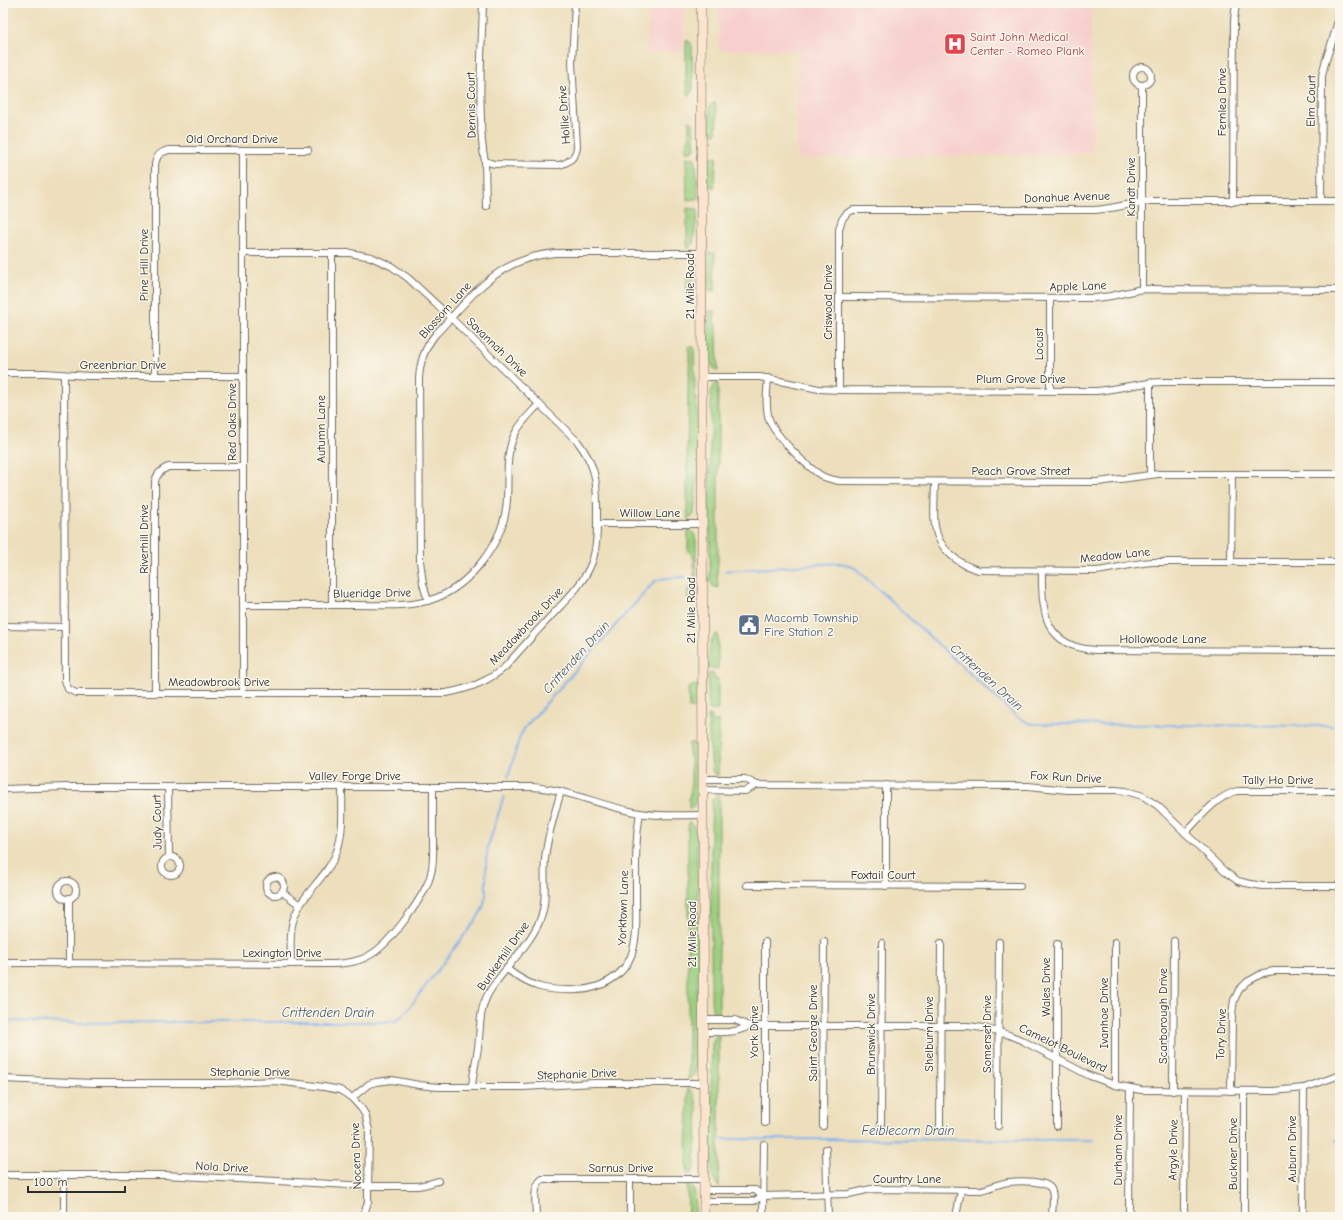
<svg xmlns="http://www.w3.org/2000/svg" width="1343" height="1220" font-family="'Comic Neue',sans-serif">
<rect width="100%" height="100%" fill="#fbf7ec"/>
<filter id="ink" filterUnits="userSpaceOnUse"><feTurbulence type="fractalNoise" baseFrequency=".025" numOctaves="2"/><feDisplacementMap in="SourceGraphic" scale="8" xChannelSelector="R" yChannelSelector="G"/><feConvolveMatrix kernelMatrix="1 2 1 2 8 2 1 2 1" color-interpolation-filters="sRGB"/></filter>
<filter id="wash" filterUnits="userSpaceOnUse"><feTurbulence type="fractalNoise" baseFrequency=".012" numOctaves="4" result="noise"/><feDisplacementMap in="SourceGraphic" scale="16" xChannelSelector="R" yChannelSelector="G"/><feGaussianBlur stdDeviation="0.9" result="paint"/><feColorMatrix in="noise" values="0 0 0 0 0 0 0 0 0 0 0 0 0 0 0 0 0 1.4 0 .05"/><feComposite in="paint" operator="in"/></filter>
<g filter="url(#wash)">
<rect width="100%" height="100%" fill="#eddfbc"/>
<!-- built -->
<g fill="#f7d0cd">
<path d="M648,3h36v49l-37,1z"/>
<path d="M719,3h372l1,150 -295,6v-109h-78z"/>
</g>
<!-- green -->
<g fill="#9cd080" stroke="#647e56">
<path d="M686,40l4,2 2,4 1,42 -2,5 -2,2 -3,-10z"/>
<path d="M715,103l2,11 -1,20h-4l-3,-3 1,-26z"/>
<path d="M689,121l4,2 2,25 -4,3h-5v-6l3,-8z"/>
<path d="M686,157l9,1 2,18 1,23 -11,1z"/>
<path d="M710,157h7l-3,31 -5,-2 -1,-2 -1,-25z"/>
<path d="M687,208l11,1v3l-5,31 -3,4 -3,2z"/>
<path d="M709,253h6v38l-6,-1z"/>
<path d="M687,276h7v23h-8z"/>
<path d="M710,311h5l-1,9 3,11 1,40c-2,-1 -4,-1 -5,-4 -5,-6 -5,-45 -5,-55z"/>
<path d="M691,346l3,1 1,47 2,12v72l-3,35 -2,4 -4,2 -1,-10c0,-40 0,-79 1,-119 0,-15 3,-29 0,-43z"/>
<path d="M718,383v180l-1,10 1,15 -5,-2 -3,-5v-63l-1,-9 2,-117 2,-6z"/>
<path d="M688,528l6,6 2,6v56l-4,3h-4v-9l6,-10v-21l-6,-9z"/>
<path d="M718,634v35l-10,-2c0,-7 1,-23 5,-30 1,-2 2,-2 5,-3z"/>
<path d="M711,673h3v6h4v31h-7l-3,-2v-34z"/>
<path d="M696,685l3,1v20l-2,2h-8l-1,-20z"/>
<path d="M708,715l4,1v5h7l-1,55 -4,-2 -2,-4 -3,-33z"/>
<path d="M689,743h6l2,1c0,14 3,51 -3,62 -2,3 -2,2 -5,4v-12l2,-9v-28l-2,-9z"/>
<path d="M718,794l1,7v216c-8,-3 -7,-10 -8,-17v-171l1,-29z"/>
<path d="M689,821l5,5 3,13 2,126 -2,23v74l-3,13 -6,5v-249z"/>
<path d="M719,1035v152l-4,-4 -2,-3 -3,-30v-16l2,-89 3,-8z"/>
<path d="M688,1088c15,7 8,51 7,65 0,5 1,11 -1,16 -1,3 -4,4 -7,5z"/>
<path d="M687,1184c12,4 8,22 8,33h-7z"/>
</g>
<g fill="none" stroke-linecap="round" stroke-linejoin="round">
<!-- stream -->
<g stroke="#80b2ed" stroke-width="2">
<path d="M725,571l113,-8 7,1 10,4 160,147 13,8 7,1 305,2"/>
<path d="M508,777l12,-41 6,-10 129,-145 10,-3 20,-1"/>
<path d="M3,1021l80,2 98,-1h202l13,-1 9,-8 71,-93 7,-12 3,-13v-34l2,-15 16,-50"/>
<path d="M722,1139l372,1"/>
<path d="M1336,1141h4"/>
</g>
</g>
</g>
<g filter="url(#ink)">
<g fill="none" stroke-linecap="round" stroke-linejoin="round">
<!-- street casing -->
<g stroke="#6f6a5e" stroke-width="8">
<g id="street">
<path d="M483,3c-1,38 -4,77 -2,115 0,14 1,30 4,43l1,45"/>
<circle cx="1142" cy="76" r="9"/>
<path d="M243,150v543"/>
<path d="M485,161l9,3 65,1c10,-2 18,-9 18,-19l-5,-83 3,-60"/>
<path d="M1321,201l1,-125c4,-25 19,-47 16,-73"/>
<path d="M1233,202l1,-182 2,-17"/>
<path d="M332,253v352"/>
<path d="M1142,289v-204"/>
<path d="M839,297l257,1 15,-2 31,-7 198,1"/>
<path d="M3,373h41l45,3h154"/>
<path d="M64,375l1,305 3,9 8,4h370c23,-4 42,-11 59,-26 15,-17 31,-35 47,-52 15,-16 32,-32 40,-53 6,-18 5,-37 5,-55 0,-28 -2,-42 -19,-65l-127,-124 -43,-40 -17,-12 -20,-9 -21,-4h-107"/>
<path d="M155,376v-211c1,-9 5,-13 14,-15h139"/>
<path d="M703,377h57l59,12 20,1 257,1c22,-2 43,-8 65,-9h179"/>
<path d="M768,378c-1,13 -3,28 1,41 5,16 40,50 55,58 5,2 10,3 15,4l259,1 60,-8h182"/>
<path d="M1150,382v92"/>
<path d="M839,390v-160c2,-9 4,-16 14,-20h241c19,-1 37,-7 56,-9h190"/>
<path d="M1050,390v-92"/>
<path d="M935,482c0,15 -2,30 0,44 3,23 24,39 44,44l117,1c20,-2 37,-8 57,-9h187"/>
<path d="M597,524h106"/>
<path d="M1231,562l1,-88"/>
<path d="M1042,571c-1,41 3,76 53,79l245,1"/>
<path d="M428,601l-5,-17 -3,-23 -1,-182c1,-17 5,-30 16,-44 37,-39 62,-77 120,-82h147"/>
<path d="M244,605c37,0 74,0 111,0 27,0 56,3 81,-7 34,-13 65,-54 70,-89 4,-25 -3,-54 10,-77 6,-11 15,-19 23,-28"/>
<path d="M3,626l61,1"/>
<path d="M155,693v-212c2,-7 6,-11 13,-14h75"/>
<path d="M704,779h41l12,6 271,1 40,4h48l10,1 17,5 15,10 66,65 14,10 8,2 16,3h78"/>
<path d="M886,785v101"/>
<path d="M168,787l1,70"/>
<path d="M3,789l64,-2h464c35,2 65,17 99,24 24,6 49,4 74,4"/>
<path d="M704,790l41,1 12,-6"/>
<path d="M1185,833c15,-15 30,-36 52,-42h103"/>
<circle cx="171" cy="866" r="9"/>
<circle cx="275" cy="886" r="9"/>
<circle cx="67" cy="890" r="9"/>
<path d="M747,885l273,1"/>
<path d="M282,892l18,13"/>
<path d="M69,898v66"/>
<path d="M1057,944v182"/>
<path d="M3,963l331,1c13,-1 25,-2 36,-9 19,-10 57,-61 61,-82 3,-11 2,-22 2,-34 0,-17 0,-34 0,-52"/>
<path d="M291,964c0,-14 -2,-30 2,-43 7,-26 35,-44 44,-70 7,-20 5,-43 5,-64"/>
<path d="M507,969c24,19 40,22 71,21 22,-1 45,-13 53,-34 7,-18 5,-39 5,-58 0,-28 -1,-56 4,-85"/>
<path d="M704,1020h31l14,6h219l15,2 26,7 12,5 69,36 25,9 26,5 132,1 31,-3 36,-13"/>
<path d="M704,1032c17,0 30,2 45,-6"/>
<path d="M3,1079l90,4h133l50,-2 48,6 16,3 12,8 9,10 4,6 4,16 -1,64v8l-5,15"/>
<path d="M1115,1085v-143"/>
<path d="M472,1087c1,-13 4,-26 6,-39 3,-22 0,-39 13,-59 14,-21 40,-46 49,-69 8,-19 3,-41 5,-61 2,-23 10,-46 16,-68"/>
<path d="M1173,1091l1,-150"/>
<path d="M1231,1091l1,-77 2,-14 5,-10 8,-8 16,-9 11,-2h66"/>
<path d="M352,1098l17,-14 7,-2 16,-2 27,5 19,2h85l71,-4h110"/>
<path d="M765,1123v-181"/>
<path d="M823,1126l1,-185"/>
<path d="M881,1126l1,-183"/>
<path d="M940,1126l1,-183"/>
<path d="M998,1126l1,-184"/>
<path d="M826,1149l2,68"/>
<path d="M3,1175h161l204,11h50l10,-2 10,-3"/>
<path d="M630,1179v38"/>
<path d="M704,1190h51l8,6"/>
<path d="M704,1201h50l9,-5 86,-2 22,-5 110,1c10,-2 18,-7 28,-8 9,-1 38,-2 42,7 4,7 1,19 1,28"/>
<path d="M1184,1210l1,-119"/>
<path d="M1129,1211l1,-123"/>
<path d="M1303,1211l1,-123"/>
<path d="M64,1217v-42"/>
<path d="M536,1217c0,-12 -4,-30 6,-38h162"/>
<path d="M763,1217l1,-73"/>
<path d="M956,1217l5,-27"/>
<path d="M1244,1217v-126"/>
</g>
</g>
<!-- secondary casing -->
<g stroke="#6f6a5e" stroke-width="10">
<path id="secondary" d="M701,3l3,1214"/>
</g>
<!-- street -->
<use href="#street" stroke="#fff" stroke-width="6"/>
<!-- secondary -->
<use href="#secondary" stroke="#fbe5cf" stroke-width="9"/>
</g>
</g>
<!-- icons -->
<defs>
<g id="hospital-square" transform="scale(1.15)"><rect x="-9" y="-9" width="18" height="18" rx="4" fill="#e0444e" stroke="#fbf7ec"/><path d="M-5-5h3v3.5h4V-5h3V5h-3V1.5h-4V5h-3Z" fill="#fff"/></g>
<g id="civic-square" transform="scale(1.15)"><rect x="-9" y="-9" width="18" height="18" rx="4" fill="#5c6f8a" stroke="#fbf7ec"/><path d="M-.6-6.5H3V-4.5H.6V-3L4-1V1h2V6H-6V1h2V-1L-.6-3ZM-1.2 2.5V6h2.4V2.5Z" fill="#fff"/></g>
</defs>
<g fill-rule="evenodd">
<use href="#hospital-square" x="955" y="44"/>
<use href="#civic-square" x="749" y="625"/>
</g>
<g text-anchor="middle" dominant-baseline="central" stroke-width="3" stroke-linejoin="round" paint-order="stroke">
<!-- health labels -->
<g font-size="12" fill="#be3a42" stroke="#fbf7ec" text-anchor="start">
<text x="970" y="37">Saint John Medical<tspan x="970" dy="14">Center - Romeo Plank</tspan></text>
</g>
<!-- street labels -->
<g font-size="12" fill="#2b2b2b" stroke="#fbf7ec">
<text transform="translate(1311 101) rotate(-89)">Elm Court</text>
<text transform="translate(1222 102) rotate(-90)">Fernlea Drive</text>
<text transform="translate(471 105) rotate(-91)">Dennis Court</text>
<text transform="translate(564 115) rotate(-94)">Hollie Drive</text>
<text x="232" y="139">Old Orchard Drive</text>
<text transform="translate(1131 187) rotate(-90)">Kandt Drive</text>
<text transform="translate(1067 197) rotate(-2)">Donahue Avenue</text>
<text transform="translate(144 265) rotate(-90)">Pine Hill Drive</text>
<text transform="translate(690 286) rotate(-90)">21 Mile Road</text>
<text transform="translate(1078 286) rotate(-2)">Apple Lane</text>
<text transform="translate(828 302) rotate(-90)">Criswood Drive</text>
<text transform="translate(445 310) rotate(-48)">Blossom Lane</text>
<text transform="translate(1039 344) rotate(-90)">Locust</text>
<text transform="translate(497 347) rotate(44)">Savannah Drive</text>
<text x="123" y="365">Greenbriar Drive</text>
<text x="1021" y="379">Plum Grove Drive</text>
<text transform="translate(232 422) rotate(-90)">Red Oaks Drive</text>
<text transform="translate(321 429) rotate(-90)">Autumn Lane</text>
<text x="1021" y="471">Peach Grove Street</text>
<text x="650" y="513">Willow Lane</text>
<text transform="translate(144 539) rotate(-90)">Riverhill Drive</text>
<text transform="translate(1115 555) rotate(-6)">Meadow Lane</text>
<text transform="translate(372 593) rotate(-1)">Blueridge Drive</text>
<text transform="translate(691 610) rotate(-90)">21 Mile Road</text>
<text transform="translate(526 626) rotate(-47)">Meadowbrook Drive</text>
<text x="1163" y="639">Hollowoode Lane</text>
<text x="219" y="682">Meadowbrook Drive</text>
<text x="355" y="776">Valley Forge Drive</text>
<text transform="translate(1066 777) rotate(3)">Fox Run Drive</text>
<text x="1278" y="780">Tally Ho Drive</text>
<text transform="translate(157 822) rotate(-91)">Judy Court</text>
<text x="883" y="875">Foxtail Court</text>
<text transform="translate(623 908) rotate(-88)">Yorktown Lane</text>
<text transform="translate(692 934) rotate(-90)">21 Mile Road</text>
<text x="282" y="953">Lexington Drive</text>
<text transform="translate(503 956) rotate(-55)">Bunkerhill Drive</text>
<text transform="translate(1046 987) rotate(-90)">Wales Drive</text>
<text transform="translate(1104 1013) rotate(-90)">Ivanhoe Drive</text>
<text transform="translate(1163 1016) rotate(-90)">Scarborough Drive</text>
<text transform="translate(754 1032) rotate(-90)">York Drive</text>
<text transform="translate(813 1033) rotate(-90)">Saint George Drive</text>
<text transform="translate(871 1034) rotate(-90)">Brunswick Drive</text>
<text transform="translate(929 1034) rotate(-90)">Shelburn Drive</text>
<text transform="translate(987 1034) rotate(-90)">Somerset Drive</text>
<text transform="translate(1221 1034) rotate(-88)">Tory Drive</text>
<text transform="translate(1063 1048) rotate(26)">Camelot Boulevard</text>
<text x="250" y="1072">Stephanie Drive</text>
<text transform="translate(577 1074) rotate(-2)">Stephanie Drive</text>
<text transform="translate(1292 1149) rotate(-90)">Auburn Drive</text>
<text transform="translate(1118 1150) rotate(-90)">Durham Drive</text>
<text transform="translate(1173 1150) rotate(-89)">Argyle Drive</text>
<text transform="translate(1233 1154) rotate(-90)">Buckner Drive</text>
<text transform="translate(356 1156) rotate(-92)">Nocera Drive</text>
<text transform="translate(222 1167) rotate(3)">Nola Drive</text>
<text x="621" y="1168">Sarnus Drive</text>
<text x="907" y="1179">Country Lane</text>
</g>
<!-- service labels -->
<g font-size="12" fill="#4e5e75" stroke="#fbf7ec" text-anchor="start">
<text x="764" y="618">Macomb Township<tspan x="764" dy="14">Fire Station 2</tspan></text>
</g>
<!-- water labels -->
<g font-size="13" font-style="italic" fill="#495a6f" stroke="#fbf7ec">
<text transform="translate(576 657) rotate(-48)">Crittenden Drain</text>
<text transform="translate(987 677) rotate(42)">Crittenden Drain</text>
<text x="328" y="1012">Crittenden Drain</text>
<text x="908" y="1130">Feiblecorn Drain</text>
</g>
</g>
<!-- margin -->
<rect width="1343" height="1220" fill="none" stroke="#fbf7ec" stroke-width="16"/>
<!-- scale -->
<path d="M28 1186v6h97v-6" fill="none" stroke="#2b2b2b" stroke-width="2"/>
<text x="34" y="1186" font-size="12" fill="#2b2b2b" stroke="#fbf7ec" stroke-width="3" paint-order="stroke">100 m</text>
</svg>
